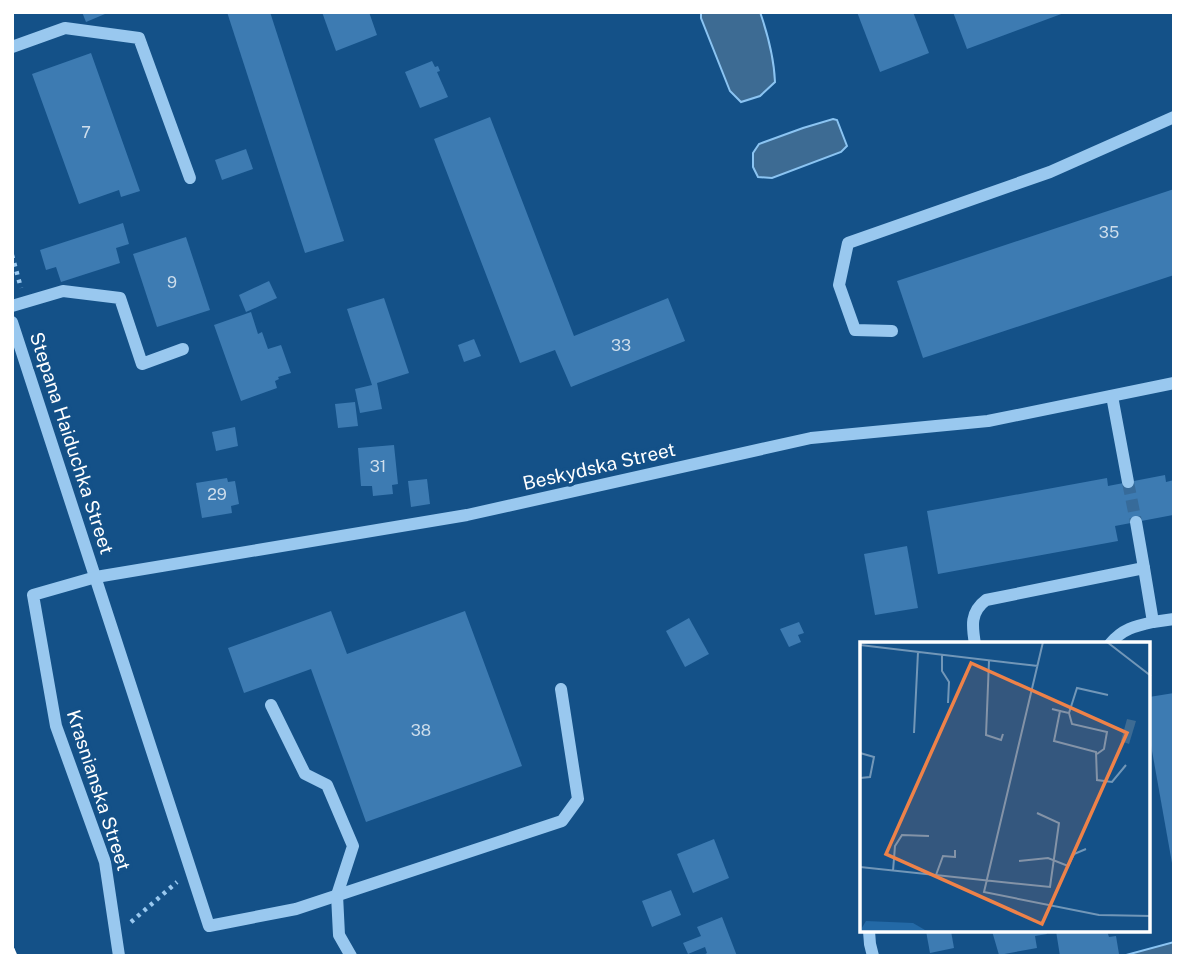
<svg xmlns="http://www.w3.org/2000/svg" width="1186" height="968" font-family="'Public Sans',sans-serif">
<rect width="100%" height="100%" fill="#145188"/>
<!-- water -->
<g fill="#3d6b93" stroke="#8bc4f2" stroke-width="2">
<path d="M701,12h59c8,23 14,45 15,70l-15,14 -19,6 -11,-11 -29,-73z"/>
<path d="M833,119l4,1 10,26 -6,6 -69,26 -14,-1 -5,-10v-14l6,-9 44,-16z"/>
<path d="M1174,942v14h-48v-1z"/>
</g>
<!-- building -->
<g fill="#3d7bb2">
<path d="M82,12h23v2l-19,8z"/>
<path d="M227,12h43l74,229 -39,12z"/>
<path d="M322,12h47l8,23 -41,16z"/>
<path d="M857,12h56l16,41 -49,19z"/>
<path d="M953,12h111v1l-97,36z"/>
<path d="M91,53l49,138 -19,6 -2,-7 -40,14 -47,-130z"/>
<path d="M432,61l3,6 3,-1 2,5 -3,1 11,25 -28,11 -15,-36z"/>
<path d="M490,117l84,219 94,-38 17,43 -114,46 -16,-37 -35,13 -86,-224z"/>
<path d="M246,149l7,20 -31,11 -7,-20z"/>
<path d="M1174,189v86l-251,83 -26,-77z"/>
<path d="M123,223l6,21 -13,4 4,15 -59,19 -5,-15 -10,3 -6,-20z"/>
<path d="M186,237l24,73 -53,17 -24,-73z"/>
<path d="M269,281l8,17 -31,14 -7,-17z"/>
<path d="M384,298l25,75 -32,10 5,26 -22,4 -5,-24 17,-4 -25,-76z"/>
<path d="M251,312l7,22 4,-2 6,17 13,-4 10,28 -13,4 1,2 -4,2 2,7 -36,13 -27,-76z"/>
<path d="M474,339l7,17 -17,6 -6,-17z"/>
<path d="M355,402l3,24 -20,2 -3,-24z"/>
<path d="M235,427l3,19 -22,5 -4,-19z"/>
<path d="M394,445l4,39 -6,1 1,9 -20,2 -1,-10h-11l-3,-38z"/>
<path d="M1165,475l1,7 8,-2 -1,35 -58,11 3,15 -180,33 -11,-63 180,-33 1,8z"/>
<path d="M227,478l1,4 7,-1 4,23 -8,2 1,7 -30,5 -6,-35z"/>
<path d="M427,479l3,25 -19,3 -3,-26z"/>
<path d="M907,546l11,62 -43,7 -11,-61z"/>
<path d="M331,611l16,43 118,-43 57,155 -156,56 -55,-153 -67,24 -16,-45z"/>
<path d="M689,618l20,36 -24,13 -19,-36z"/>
<path d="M799,622l5,11 -6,2 3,7 -12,5 -9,-18z"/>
<path d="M1174,693v170h-2l-23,-129v-37z"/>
<path d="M714,839l15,39 -36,15 -16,-39z"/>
<path d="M671,890l10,25 -29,12 -10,-26z"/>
<path d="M722,917l15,39h-35l5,-3 -2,-6 -17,7 -5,-11 18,-7 -4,-9z"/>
<path d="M926,931h25l3,17 -24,5z"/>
<path d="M992,931h54l1,3 -12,2 2,12 -38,7z"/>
<path d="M1056,931h51l2,6 7,-1 3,18 -59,2z"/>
</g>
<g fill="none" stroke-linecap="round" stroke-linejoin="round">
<!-- minor-tunnel -->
<path stroke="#376b9a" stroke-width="12" stroke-dasharray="12 6" stroke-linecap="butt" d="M1128,482l8,40"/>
<!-- path -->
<g stroke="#99c8ef" stroke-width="4.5" stroke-dasharray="3.5 5" stroke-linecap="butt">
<path d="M12,255l9,33"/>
<path d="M131,922l46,-40"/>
</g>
<!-- minor -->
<g stroke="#99c8ef" stroke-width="12">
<path d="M12,47l53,-19 74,10 51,140"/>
<path d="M12,306l51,-15 57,7 22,66 41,-15"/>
<path d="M12,322l197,604 87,-17 266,-88 16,-22 -17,-110"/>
<path d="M892,331l-37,-1 -16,-45 9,-42 202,-71 124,-55"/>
<path d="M1112,396l16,86"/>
<path d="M1153,622l21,-3"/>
<path d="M975,644c-3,-18 -5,-32 11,-44l158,-32 -8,-46"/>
<path d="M1110,644c12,-15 25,-18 43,-22l-9,-54"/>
<path d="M271,705l34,69 22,11 26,61 -16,49 2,40 12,21"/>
<path d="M869,931l1,13 3,12"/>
<path d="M119,956l-14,-94 -49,-136 -23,-131 63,-18 371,-62 344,-77 177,-17 186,-38"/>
</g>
<!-- rail -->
<path stroke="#fff" stroke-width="5" stroke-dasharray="12 5" stroke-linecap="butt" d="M12,949l3,7"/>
</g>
<g text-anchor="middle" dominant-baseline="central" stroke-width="7" stroke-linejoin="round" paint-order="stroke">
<!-- number labels -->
<g font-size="16" fill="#cedeec">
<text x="86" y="132">7</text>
<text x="1109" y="232">35</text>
<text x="172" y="282">9</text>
<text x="621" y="345">33</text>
<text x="378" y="466">31</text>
<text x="217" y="494">29</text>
<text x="421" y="730">38</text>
</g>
<!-- street labels -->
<g font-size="19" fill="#fff" stroke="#145188">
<text transform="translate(72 443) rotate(72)">Stepana Haiduchka Street</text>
<text transform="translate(599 466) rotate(-13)">Beskydska Street</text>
<text transform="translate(99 790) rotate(72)">Krasnianska Street</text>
</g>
</g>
<!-- overview -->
<g transform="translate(860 642)">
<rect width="290" height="290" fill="#145188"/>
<path d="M6,279l47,2 12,7 -65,1z" fill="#2369a6"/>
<path d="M267,77l9,2 -7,23 -8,-3z" fill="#3d6b93"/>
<path fill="none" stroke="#7297b8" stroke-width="2" d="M183,0l-59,250 115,23 52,1M247,0l44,34M0,3l178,21M82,13v16l7,11 -1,21M129,19l-3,74 15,5 2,-6M192,67l8,2 -6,30 42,11 1,28 15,2 14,-17M200,69l9,2 3,11 35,8 -3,17 -7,5M209,71l8,-25 31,7M54,91l4,-81M0,111l14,4 -4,20 -10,1M159,219l29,-3 20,8 6,-12 12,-5M0,225l190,20 9,-64 -22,-10M33,229l2,-25 7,-11 27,1M76,233l7,-19 12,1v-7"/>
<path fill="#ee8249" fill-opacity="0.15" stroke="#ee8249" stroke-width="3.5" d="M111,21l156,70 -85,191 -156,-70z"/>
<rect width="290" height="290" fill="none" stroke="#fff" stroke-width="3.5"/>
</g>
<!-- border -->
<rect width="1186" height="968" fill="none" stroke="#ffffff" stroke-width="28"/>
</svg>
